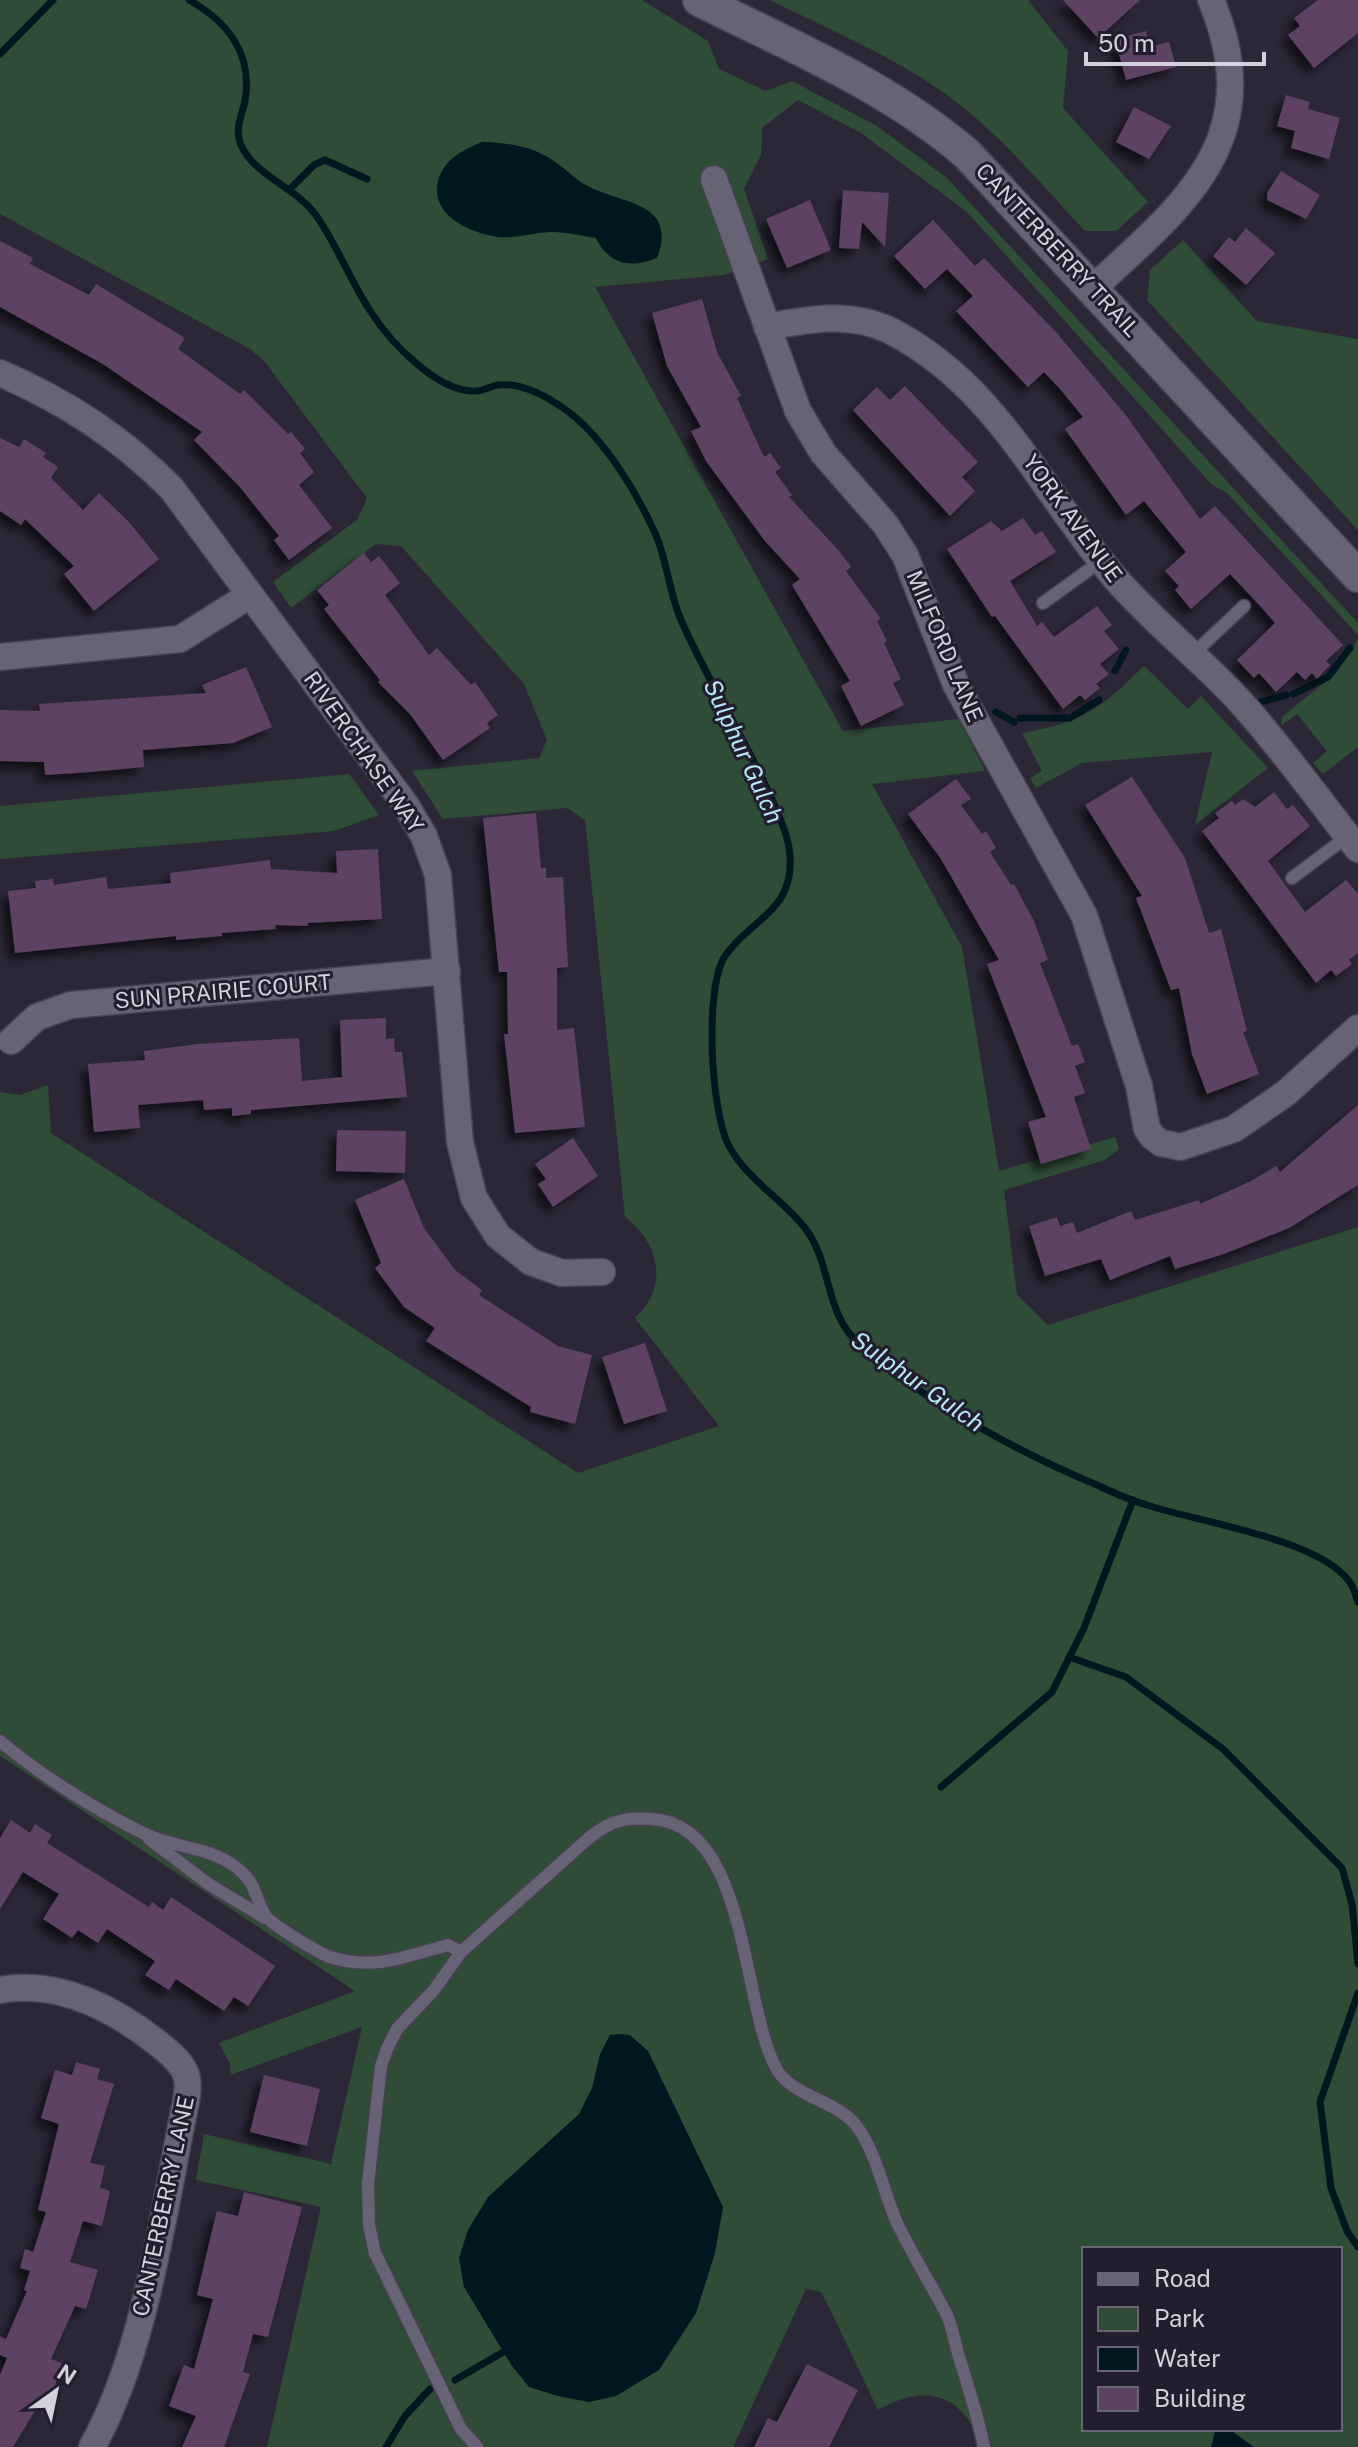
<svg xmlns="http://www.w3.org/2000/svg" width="1358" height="2447" font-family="'Public Sans',sans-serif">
<defs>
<filter id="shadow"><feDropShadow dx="-7" dy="7" stdDeviation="4" flood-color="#0009"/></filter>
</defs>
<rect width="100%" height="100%" fill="#2c2737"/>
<!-- green -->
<g fill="#2e4c36" fill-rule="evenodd">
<path d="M0,0h642l66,41 11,28 47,22 26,-10 85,45 70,52 411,445v12l-131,-142 -15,-8 -245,-273 -106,-79 -63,-33 -36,28 -1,27 -17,34 24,70 -44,16 -129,12 248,444 116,-12 26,52 -113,13 90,163 37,224 116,-34 4,12 -14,11 -101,30 13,105 31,30 310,-98v1220h-378c-15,-54 -56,-64 -102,-37l-50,-105 -7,-13 -15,-3 -73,158h-466l54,-240 -125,-27 8,-46 127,30 31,-137 -131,48 -1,-11 -11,-21 136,-52 -355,-235v-664l20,3 28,-10 3,48 527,340 141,-47 -84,-108c34,-32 25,-74 -10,-101l-40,-397 -18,-12 -124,11 -31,-48 127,-13 8,-18 -23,-56 -123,-138 -25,-2 -85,64 -18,-26 84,-62 10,-22 -102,-136 -15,-13 -250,-135zM1084,2249h256v180h-256z"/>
<path d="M770,0h258l40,51 -5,57 85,94 -32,29h-31c-39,-42 -76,-86 -121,-123 -58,-47 -128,-75 -194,-108z"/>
<path d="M1183,240l74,81 101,18v191l-211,-230 3,-30z"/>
<path d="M1358,639v108l-35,27 -10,-11 14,-12 -30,-37 -16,12 1,-9 55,-45z"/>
<path d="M1144,666l44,43 13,-13 67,72 -73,57 17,-73 -130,11 -46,25 -6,-10 12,-7 -20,-38c59,-10 80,-25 122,-67z"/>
<path d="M349,774l30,41 -45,16 -334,28v-53z"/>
</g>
<!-- water -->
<g fill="#001720">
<path d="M482,142c28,1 53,4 76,22 10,7 19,17 30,22 32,18 91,15 69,72 -26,11 -49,6 -61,-20 -14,-2 -29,-6 -43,-6 -18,0 -38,7 -55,5 -28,-4 -68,-21 -60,-56 6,-22 25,-31 44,-39z"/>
<path d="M621,2034l9,1 18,16 75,156 -8,46 -19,60 -37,57 -43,26 -27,6 -31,-6 -29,-9 -17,-21 -48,-79 -5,-29 9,-28 20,-33 91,-83 13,-26 8,-34 10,-19z"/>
<path d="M1229,2429l25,18h-43l4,-16z"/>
</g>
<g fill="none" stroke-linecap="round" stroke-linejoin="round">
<!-- stream -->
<g stroke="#001720" stroke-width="7">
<path d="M189,0c39,22 64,53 56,101 -3,15 -11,28 -4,44 13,30 54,42 74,69 22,30 35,67 56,98 19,30 67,81 105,79 8,0 14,-5 22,-6 26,-3 52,13 72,28 35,27 67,80 85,120 12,27 14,59 26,87 27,62 65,119 92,182 7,17 16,35 17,54 4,56 -40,63 -65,100 -21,32 -14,154 3,188 16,33 54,55 77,84 29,38 17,85 58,120 65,55 155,104 234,137 17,8 35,16 53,21 49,16 168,33 199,75 5,6 6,14 9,21"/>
<path d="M0,54l53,-54"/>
<path d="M290,189l24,-24 11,-5 42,19"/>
<path d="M1115,671l11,-21"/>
<path d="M1293,694l35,-17 22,-29"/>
<path d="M1260,702l26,-7"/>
<path d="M996,712l18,10"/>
<path d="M1020,718h50l29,-18"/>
<path d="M1069,1657l57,20 97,72 119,119 10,36 6,60"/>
<path d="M941,1787l111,-95 32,-64 49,-128"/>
<path d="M1358,1993l-38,109 11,86 16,43 11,16"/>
<path d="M455,2380l57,-33"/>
<path d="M386,2447l19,-31 25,-27"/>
</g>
</g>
<!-- building -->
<g fill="#5d4262" filter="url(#shadow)">
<path d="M1063,0h77l-42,38z"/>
<path d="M1318,0h40v33l-44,35 -26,-33 12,-9 -6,-8z"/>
<path d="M1146,31l4,16 19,-5 7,25 -50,13 -11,-41z"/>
<path d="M1286,95l24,7 -2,7 32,9 -11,41 -38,-11 4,-17 -18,-5z"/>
<path d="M1134,107l37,19 -22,33 -33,-17z"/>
<path d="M1281,171l39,24 -14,24 -39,-19v-7z"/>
<path d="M843,190l46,3 -4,54 -23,-25 -3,27 -20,-1z"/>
<path d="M810,200l21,50 -44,18 -21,-49z"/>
<path d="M933,220l42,46 9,-8 71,73 70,83 75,105 15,-13 128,139 -17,16 4,4 -13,14 -5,-6 -7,7 -8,-8 -21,20 -17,-19 -5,5 -17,-18 38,-37 -12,-14 -33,-35 -39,35 -16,-19 4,-4 -14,-15 21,-19 -42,-51 -18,14 -61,-86 18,-12 -22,-27 -17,-18 -16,15 -72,-76 17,-15 -26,-27 -22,20 -31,-33z"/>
<path d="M1246,228l29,25 -29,32 -33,-29 16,-19 6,5z"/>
<path d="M0,241l33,17 -3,6 59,31 7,-11 89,54 -7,11 62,45 4,-4 44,44 3,-2 14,17 -5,4 14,19 -15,13 33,43 -43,32 -15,-20 5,-4 -40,-50 -45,-46 8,-8 -99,-68 -103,-57z"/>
<path d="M702,299l15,53 24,44 -4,2 27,59 6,-4 11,15 -6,4 17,23 -3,2 51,55 11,15 -5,4 35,48 -4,2 10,20 -3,2 17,36 -8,4 11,22 -43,21 -20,-40 9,-5 -58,-96 8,-6 -35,-38 -59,-80 -15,-30 10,-4 -34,-61 -15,-53z"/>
<path d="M905,386l73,76 -16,15 13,14 -25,25 -97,-106 24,-23 13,13z"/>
<path d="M0,438l19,9 5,-8 22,14 -3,4 15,10 -7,11 32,32 16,-17 30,29 30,37 -65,52 -30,-37 10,-8 -49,-47 -4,6 -21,-14z"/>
<path d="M1023,518l12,17 7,-4 14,21 -46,29 27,45 5,-4 12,15 43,-31 15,19 -8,6 15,18 -19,15 9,10 -13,10 4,4 -15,12 -5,-5 -17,14 -68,-93 -3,1 -45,-68 44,-28 11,10z"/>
<path d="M364,553l7,9 8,-6 21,27 -15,12 44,60 8,-7 34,37 4,-3 23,33 -11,8 3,5 -47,32 -33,-46 -32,-32 2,-2 -56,-71 5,-4 -12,-15z"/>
<path d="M246,667l26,60 -39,16 -90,7 1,17 -53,5 -46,3 -1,-13 -44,-1v-51l40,1 -1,-7 167,-11 -4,-8z"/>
<path d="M1132,777l53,81 24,75 12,-4 26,102 -4,1 16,42 -52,20 -15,-40 -13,-66 -8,2 -35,-92 6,-2 -57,-91z"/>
<path d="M956,779l15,20 -10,6 21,29 4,-3 10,17 -6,4 21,33 3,-1 20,37 14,39 -8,3 32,83 6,-2 7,18 -10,4 10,27 -11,4 17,52 -50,15 -13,-42 18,-5 -59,-153 12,-4 -58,-101 -33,-45z"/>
<path d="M1274,792l13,17 6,-4 17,21 -42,35 37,51 41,-32 12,14v59l-9,7 3,4 -16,12 -5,-6 -15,13 -114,-152 17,-13 -4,-5 17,-12 3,4 8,-6 12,8z"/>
<path d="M536,813l5,55h5v10l17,-1 5,90 -11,1v62l17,-2 11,99 -70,6 -11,-99h4l-1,-62h-8l-16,-154z"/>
<path d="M378,849l4,70 -74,4v3l-33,-1 1,4 -54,4v3l-46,4v-4l-161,17 -7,-62 28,-3 -1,-7 18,-2 1,6 52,-8 2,12 63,-6 -1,-10 100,-13 1,9 66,4 -1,-22z"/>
<path d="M386,1018v21l8,-1 1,14h7l5,45 -156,13v4l-19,2v-8l-28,2 -1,-10 -65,5 2,23 -46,4 -6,-68 57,-4 -1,-9 54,-7 101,-6 3,43 40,-4 -2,-57z"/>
<path d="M1358,1105v80l-69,43 -65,26 -49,15 -5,-13 -60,24 -9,-21 -56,17 -16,-50 28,-9 3,9 13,-4 4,11 54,-22 4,9 64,-20 1,4 51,-23 25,-15 4,6z"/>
<path d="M337,1130l69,1 -1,42 -69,-2z"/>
<path d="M573,1138l25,38 -45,31 -15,-23 8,-5 -11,-15z"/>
<path d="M404,1179l20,49 31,42 27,20 -3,5 79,51 34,9 -17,69 -45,-12 1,-5 -105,-66 9,-13 -31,-21 -29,-39 6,-5 -26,-63z"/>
<path d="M645,1343l22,68 -43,13 -22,-67z"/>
<path d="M11,1820l19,13 5,-9 17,11 -5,8 102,64 3,-5 11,8 8,-13 104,69 -27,40 -14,-9 -10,14 -48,-32 -7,11 -24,-15 10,-14 -48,-32 -9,14 -20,-13 -6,8 -29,-19 16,-25 -36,-22 -23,37v-71z"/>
<path d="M76,2062l24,7 -3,10 17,5 -24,79 15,3 -5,22 10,3 -8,35 -19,-5 -13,41 28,8 -12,39 -11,-3 -24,53 13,5 -14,33 -5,-3 -32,53h-13v-72l7,-17 -7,-3v-19l6,3 21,-48 -3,-1 6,-19 -10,-3 5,-19 8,3 13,-40 -8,-2 21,-86 -18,-6 14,-48 17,5z"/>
<path d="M264,2075l56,14 -13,57 -57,-14z"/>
<path d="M244,2192l58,15 -34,130 -15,-3 -10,38 7,2 -26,73h-42l14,-31 -27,-10 15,-41 10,4 19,-70 -16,-4 14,-60 6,-24 21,5z"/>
<path d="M807,2364l51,26 -29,57h-75l14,-29 9,4z"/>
</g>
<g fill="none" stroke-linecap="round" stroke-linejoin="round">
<!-- service casing -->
<g stroke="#46424f" stroke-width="15">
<g id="service">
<path d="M1043,603l58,-42"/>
<path d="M1193,654l51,-48"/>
<path d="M1292,878l56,-42"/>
<path d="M0,1741c40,34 96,69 143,92 30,15 62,13 90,32 25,18 19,27 32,50 5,9 54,38 65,42 45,14 75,-1 118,-12l13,7"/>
<path d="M149,1839l61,46 55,33"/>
<path d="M477,2447l-16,-18 -86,-176 -6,-28 -1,-41 13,-118 6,-17 10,-20 37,-39 27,-38 129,-115c20,-16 35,-20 61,-18 97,4 90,184 125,249 15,29 63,32 82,60 19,27 26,65 39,95 15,31 33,60 49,90 7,14 9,32 14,47 9,29 18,57 24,87"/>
</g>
</g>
<!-- minor casing -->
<g stroke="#46424f" stroke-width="29">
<g id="minor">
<path d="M714,179l84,232 25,42 62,71 20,31 51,130 128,230 55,171 8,43 6,8 8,6 20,4 53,-18 52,-36 72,-65"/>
<path d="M1093,288c92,-84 176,-150 118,-288"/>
<path d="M767,327c42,-8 84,-16 124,4 107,55 151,162 225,248 40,46 89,83 129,128 40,45 75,95 113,142"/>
<path d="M0,373c66,29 121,64 172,116l233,315 19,32 14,39 22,267 14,56 24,38 33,26 31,11 40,-1"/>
<path d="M0,657l180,-18 70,-44"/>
<path d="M11,1041l26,-24 34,-12 376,-34"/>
<path d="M0,1990c56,-10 111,17 155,51 11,9 24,18 30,31 4,9 3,20 1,30 -23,109 -40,249 -94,345"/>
</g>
</g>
<!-- tertiary casing -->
<g stroke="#46424f" stroke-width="35">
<path id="tertiary" d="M699,0c92,46 189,86 268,154l391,422"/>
</g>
<!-- service -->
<use href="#service" stroke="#676275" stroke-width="12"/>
<!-- minor -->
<use href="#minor" stroke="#676275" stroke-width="26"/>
<!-- tertiary -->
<use href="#tertiary" stroke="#676275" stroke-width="32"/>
</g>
<g text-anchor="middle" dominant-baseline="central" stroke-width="6" stroke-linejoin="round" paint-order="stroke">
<!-- street labels -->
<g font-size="22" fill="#d4d1dc" stroke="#221e2d">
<text transform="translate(1058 250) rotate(47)">CANTERBERRY TRAIL</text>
<text transform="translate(1073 518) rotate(54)">YORK AVENUE</text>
<text transform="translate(945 646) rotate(67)">MILFORD LANE</text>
<text transform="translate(364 752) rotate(55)">RIVERCHASE WAY</text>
<text transform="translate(223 991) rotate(-5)">SUN PRAIRIE COURT</text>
<text transform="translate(163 2206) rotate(-78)">CANTERBERRY LANE</text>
</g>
<!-- water labels -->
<g font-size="24" font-style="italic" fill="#b5e6f8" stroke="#221e2d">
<text transform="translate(744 751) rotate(65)">Sulphur Gulch</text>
<text transform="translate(918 1381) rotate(35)">Sulphur Gulch</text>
</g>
</g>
<!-- legend -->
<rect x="1082" y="2247" width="260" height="184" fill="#221e2d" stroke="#696673" stroke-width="2"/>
<rect x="1098" y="2273" width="40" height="12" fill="#676275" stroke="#696673" stroke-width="2"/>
<text x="1154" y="2287" font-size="24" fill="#d4d1dc">Road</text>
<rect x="1098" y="2307" width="40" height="24" fill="#2e4c36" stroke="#696673" stroke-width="2"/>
<text x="1154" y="2327" font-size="24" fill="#d4d1dc">Park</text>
<rect x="1098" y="2347" width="40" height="24" fill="#001720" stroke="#696673" stroke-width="2"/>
<text x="1154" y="2367" font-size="24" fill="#d4d1dc">Water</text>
<rect x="1098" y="2387" width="40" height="24" fill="#5d4262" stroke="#696673" stroke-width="2"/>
<text x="1154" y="2407" font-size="24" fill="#d4d1dc">Building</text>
<!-- north arrow -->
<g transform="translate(56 2391) rotate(33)" stroke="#221e2d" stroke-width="6" paint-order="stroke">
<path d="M0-6L14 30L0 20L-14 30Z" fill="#d4d1dc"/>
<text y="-12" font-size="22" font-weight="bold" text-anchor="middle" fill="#d4d1dc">N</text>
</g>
<!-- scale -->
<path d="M1086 52v12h178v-12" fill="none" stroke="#d4d1dc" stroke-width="4"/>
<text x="1098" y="52" font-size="24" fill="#d4d1dc" stroke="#221e2d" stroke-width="6" paint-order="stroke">50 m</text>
</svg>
